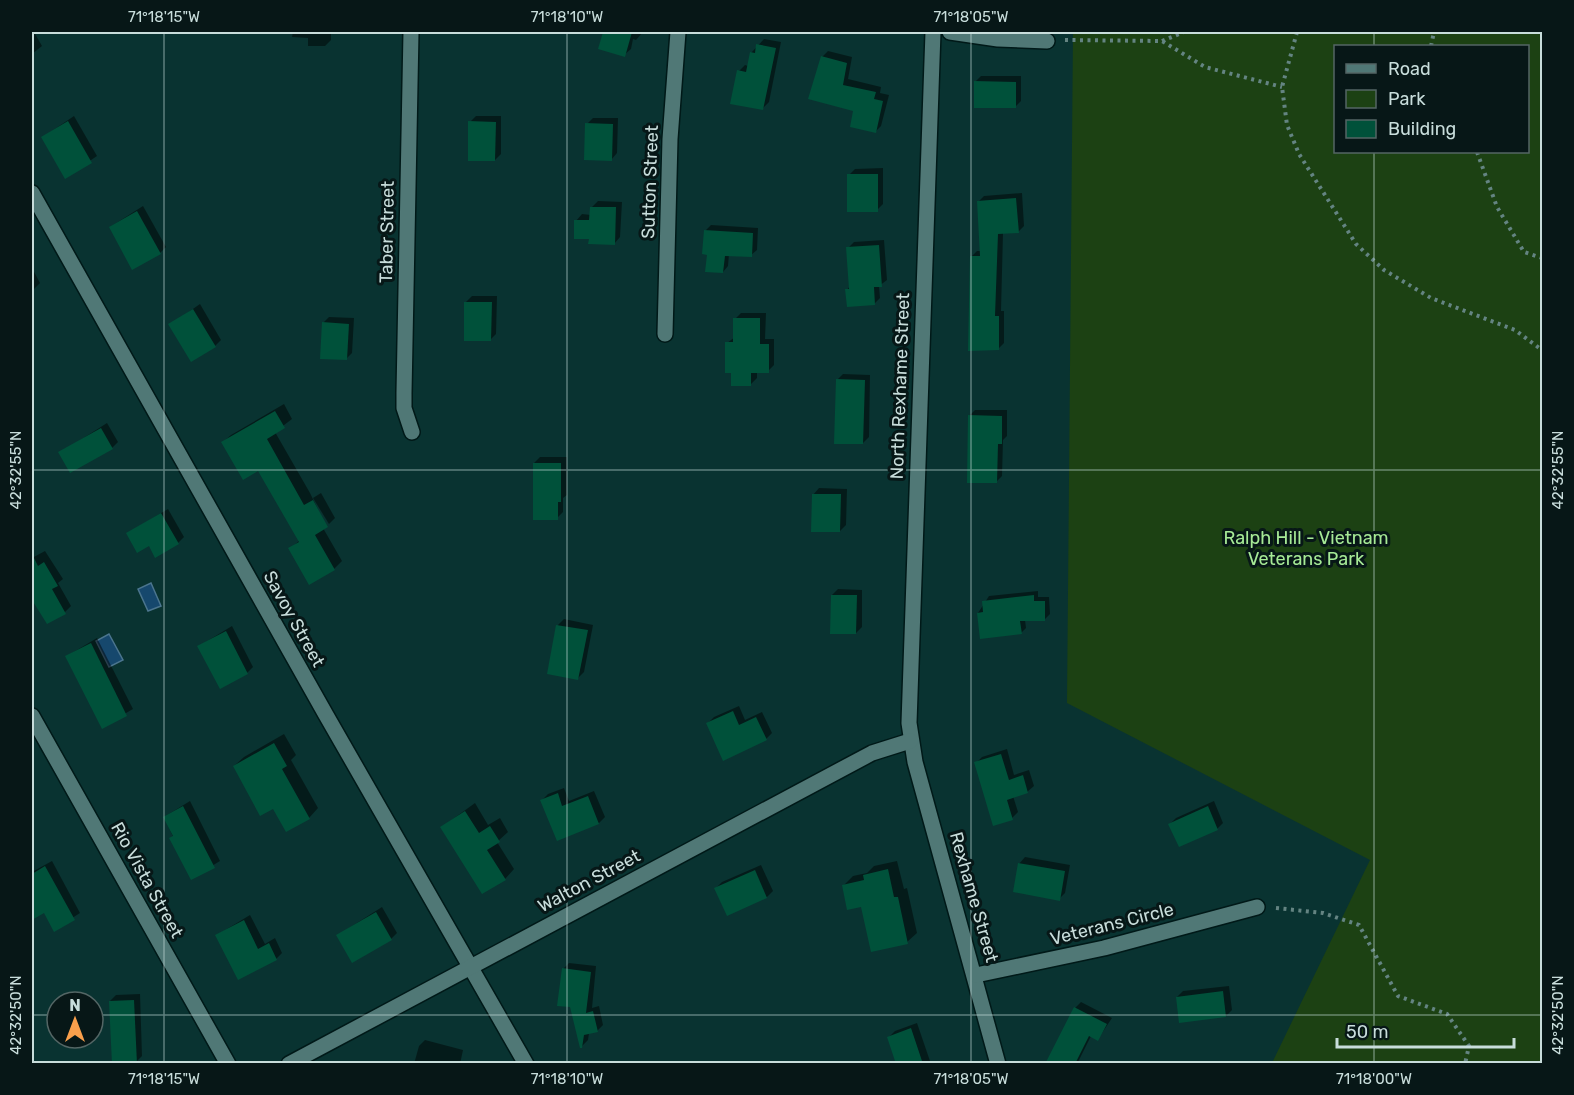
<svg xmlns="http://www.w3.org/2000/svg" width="1574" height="1095" font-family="Rubik,sans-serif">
<rect width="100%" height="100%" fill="#093331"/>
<!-- green -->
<path fill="#1c4113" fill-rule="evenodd" d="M1073,32h469v1031h-270l98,-203 -303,-157zM1336,46h192v106h-192z"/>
<!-- water -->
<g fill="#16486d" stroke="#4b758e" stroke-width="1.5">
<path d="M151,583l10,23 -13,5 -10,-22z"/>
<path d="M109,634l14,26 -14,7 -13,-26z"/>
</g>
<!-- shadow -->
<g fill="#0007">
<path d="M32,32h2l8,14 -10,8z"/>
<path d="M293,32h38v8l-6,6h-17v-8l-16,-1z"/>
<path d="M604,32h39l-7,8 -3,-1 -2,10 -7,6 -25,-7z"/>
<path d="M764,39l17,3 -12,60 -6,6 -24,-37 6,-6 3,1 3,-13z"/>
<path d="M828,51l24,6 -4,22 33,8 -1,6 9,2 -8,31 -6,6 -20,-22 -33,-53z"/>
<path d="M981,76h40v25l-6,6 -40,-25z"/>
<path d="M74,116l23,40 -31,21 -23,-40z"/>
<path d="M476,116h25v38l-6,6 -25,-38z"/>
<path d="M593,118h25l-1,35 -6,7 -24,-36z"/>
<path d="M883,168v36l-6,6 -28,-35 6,-6z"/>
<path d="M1022,193l2,33 -6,6 -15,1 -2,78h3v32l-6,6 -27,-92 6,-6h4l-3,-49 6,-6z"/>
<path d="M598,201l24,1 -2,35 -6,7 -24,-6 -14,-17 6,-7 9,1 1,-8z"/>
<path d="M143,206l23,41 -6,6 -50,-26z"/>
<path d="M711,225l47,3 -1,22 -6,5 -22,-1 -1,12 -5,6 -15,-19 -3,-22z"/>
<path d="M884,240l3,40 -8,6 1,12 -6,6 -27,-14 3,-4 -2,-38 6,-6z"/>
<path d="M32,268l8,15 -8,8z"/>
<path d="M472,296h25l-1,38 -6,6 -24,-38z"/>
<path d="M200,304l21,36 -6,6 -45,-21z"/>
<path d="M741,313h25l-1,26h9v26l-6,6h-11v7l-6,6 -19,-12 -5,-29 8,-6v-18z"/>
<path d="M329,317l25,1 -2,35 -6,6 -23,-36z"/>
<path d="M843,374l27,1 -1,62 -6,6 -26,-63z"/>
<path d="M284,404l8,15 -17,13 35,61 16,33 -3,2 19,33 -8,8 -44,-20 10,-9 -41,-71 -36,-27 8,-7z"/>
<path d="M975,410h32v26l-4,4 -1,36 -6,6 -27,-66z"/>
<path d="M107,423l11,19 -6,6 -52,5z"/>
<path d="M540,457h27v38l-4,3v14l-6,6 -23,-55z"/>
<path d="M819,488l28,1 -1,36 -6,6 -27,-36z"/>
<path d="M321,493l14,25 -6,6 -16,-26z"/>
<path d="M168,509l16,28 -6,6 -29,1 -21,-11z"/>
<path d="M45,551l18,28 -5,4 13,23 -6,6 -30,-12 -3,2v-44z"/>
<path d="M838,589l24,1v37l-6,6 -24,-38z"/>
<path d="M1038,591v6h11l1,17 -6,6h-19l1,8 -5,5 -43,-20 11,-17z"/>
<path d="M564,619l29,6 -9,47 -6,6 -20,-53z"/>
<path d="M232,626l21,41 -6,6 -48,-27z"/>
<path d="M97,638l36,71 -31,18 -35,-71z"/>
<path d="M739,706l6,14 17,-8 10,21 -6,6 -58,-16 6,-6z"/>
<path d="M284,734l12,21 -5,5 27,48 -9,10 -36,-11 -39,-41 10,-9z"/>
<path d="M1007,749l7,26 15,-5 5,16 -7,6 -14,4 5,16 -6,6 -36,-55 6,-6z"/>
<path d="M564,788l5,13 25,-10 11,26 -6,6 -57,-23 6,-6z"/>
<path d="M190,801l30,60 -28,17 -28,-61z"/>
<path d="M1214,801l9,22 -6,6 -47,-5 6,-6z"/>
<path d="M475,803l13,22 12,-7 8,14 -11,10 17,27 -9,10 -63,-52z"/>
<path d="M1025,857l45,8 -5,28 -6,6 -40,-35z"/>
<path d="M52,861l28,52 -25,16 -23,-39v-18z"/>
<path d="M897,861l7,28 3,-1 10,45 -10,9 -44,-37 -19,-20 9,-9 14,-3 7,-7z"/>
<path d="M761,865l12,26 -6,6 -51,-9 6,-6z"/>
<path d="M382,907l15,26 -6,6 -53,-4z"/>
<path d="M250,915l15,29 10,-6 7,15 -6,6 -59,-24z"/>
<path d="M569,963l27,3 -4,42 7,-2 4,19 -6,6 -8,2 -1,7 -6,6 -19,-77z"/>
<path d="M1229,986l3,24 -6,6 -49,-19 6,-6z"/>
<path d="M140,994l2,62 -6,6 -26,-61 6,-6z"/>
<path d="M1081,1002l31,16 -14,21 -7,-3 -14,28h-20l18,-56z"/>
<path d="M917,1023l14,41h-33l-9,-27 6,-6z"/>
<path d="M425,1040l38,10 -3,14h-46l5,-18z"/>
</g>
<!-- building -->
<g fill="#00513a">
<path d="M603,32h29l-7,25 -27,-8z"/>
<path d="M756,44l20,4 -13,62 -33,-6 7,-34 9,2 4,-20 5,1z"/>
<path d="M821,56l26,7 -4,22 33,7 -2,7 9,2 -7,32 -26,-6 3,-16 -45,-12z"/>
<path d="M974,81l42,1v26h-42z"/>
<path d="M68,121l24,42 -27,16 -24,-42z"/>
<path d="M468,121l28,1 -1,39h-27z"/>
<path d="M585,123l28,1 -1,37 -28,-1z"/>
<rect x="847" y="174" width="31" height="38"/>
<path d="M1016,198l3,35 -21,1 -3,82h4v34l-31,1 2,-95h10l-3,-55z"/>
<path d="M590,207h26l-1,38 -27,-1 1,-5h-15v-19h15z"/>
<path d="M137,211l24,43 -29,16 -23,-43z"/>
<path d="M704,230l49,3 -1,24 -27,-1 -2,17 -18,-1 2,-17 -5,-1z"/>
<path d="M879,245l3,42h-8l1,18 -28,2 -2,-18h4l-3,-42z"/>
<path d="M464,302h28l-1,39h-27z"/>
<path d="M193,309l23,38 -25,15 -23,-38z"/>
<path d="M733,318h27v26h9v29h-18v13h-20v-13h-6v-31h8z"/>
<path d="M322,322l27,2 -2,36 -27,-1z"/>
<path d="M836,379l29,1 -2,64h-29z"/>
<path d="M275,411l10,17 -18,11 37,66 9,-5 15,27 -13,8 20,35 -26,15 -21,-37 11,-6 -41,-71 -15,9 -22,-38z"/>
<path d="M968,415l34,1v28h-4l-1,39h-30z"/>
<path d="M101,428l12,21 -43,24 -12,-21z"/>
<path d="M533,463h28v39h-3v18h-25z"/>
<path d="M812,494h29l-1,38h-29z"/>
<path d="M161,513l18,31 -24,14 -6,-12 -12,7 -11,-20z"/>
<path d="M32,554l6,12 6,-4 14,24 -6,3 14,25 -19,10 -15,-24z"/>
<path d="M831,595h26l-1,39h-26z"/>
<path d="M1034,595v6h11v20h-25l2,13 -42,5 -3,-26 6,-1 -1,-11z"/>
<path d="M556,625l32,5 -10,50 -31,-6z"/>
<path d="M226,631l22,43 -28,15 -23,-43z"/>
<path d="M91,643l36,73 -25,13 -37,-73z"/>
<path d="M733,711l6,14 17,-8 11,23 -44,21 -17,-38z"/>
<path d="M274,743l13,23 -5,3 28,50 -24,13 -13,-23 -13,7 -27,-50z"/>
<path d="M1001,754l8,26 14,-5 5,18 -21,7 6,20 -20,6 -19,-64z"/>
<path d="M558,793l4,13 26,-10 11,28 -42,17 -17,-41z"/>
<path d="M183,806l32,62 -24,12 -22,-42 4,-2 -10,-19z"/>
<path d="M1208,806l10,24 -39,17 -11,-23z"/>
<path d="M465,811l14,22 11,-7 10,16 -13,8 19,30 -24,14 -42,-67z"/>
<path d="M1018,863l47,8 -5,30 -47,-9z"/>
<path d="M45,866l30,54 -21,12 -10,-19 -12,7v-46z"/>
<path d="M888,869l6,28h4l10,47 -37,8 -10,-45 -14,3 -5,-25 22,-5 -1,-5z"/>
<path d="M755,870l12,28 -40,18 -13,-28z"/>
<path d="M376,912l16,28 -40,23 -16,-28z"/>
<path d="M244,920l14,29 11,-6 8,17 -39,20 -23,-45z"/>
<path d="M562,968l29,4 -5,41 7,-2 5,21 -14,3 -2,13h-2l-10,-41 -13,-1z"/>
<path d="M1223,991l3,26 -47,6 -3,-26z"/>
<path d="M134,1000l3,64h-25l-3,-63z"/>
<path d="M1074,1007l33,17 -9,17 -9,-5 -14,28h-30z"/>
<path d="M911,1028l12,36h-27l-9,-27z"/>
</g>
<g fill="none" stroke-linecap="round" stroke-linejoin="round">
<!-- minor casing -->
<g stroke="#001918" stroke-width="18">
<g id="minor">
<path d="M411,32l-7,361v15l8,24"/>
<path d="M933,32l-24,691 6,39 83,302"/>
<path d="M950,32l48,7 49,2"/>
<path d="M32,193l294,522 200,349"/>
<path d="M665,334l5,-195 8,-107"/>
<path d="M32,716l196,348"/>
<path d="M976,975l128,-27 153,-41"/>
<path d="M289,1064l583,-311 38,-12"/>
</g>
</g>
<!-- path -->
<g stroke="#648482" stroke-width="4" stroke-dasharray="3 4.5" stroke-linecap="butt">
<path d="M1297,32l-15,55 5,38 12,29 57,90 28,26 47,28 84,32 27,20"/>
<path d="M1065,40l97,1 43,26 77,20"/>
<path d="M1162,41l22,-9"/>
<path d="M1431,46l3,-14"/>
<path d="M1477,152l20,55 27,45 18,6"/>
<path d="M1276,908l47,5 36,12 39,71 49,18 22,32 -4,18"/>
</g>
<!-- minor -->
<use href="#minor" stroke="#507876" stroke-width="15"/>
</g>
<!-- ticks -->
<path fill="none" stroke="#c8dddb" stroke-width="1.5" stroke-opacity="0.45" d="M164,32v1032M567,32v1032M971,32v1032M1374,32v14M1374,152v912M32,470h1510M32,1015h25M93,1015h1449"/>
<g text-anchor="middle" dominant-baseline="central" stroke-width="6" stroke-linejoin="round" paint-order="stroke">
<!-- street labels -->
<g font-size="18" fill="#c8dddb" stroke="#071717">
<text transform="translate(650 182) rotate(-88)">Sutton Street</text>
<text transform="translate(387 232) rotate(-89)">Taber Street</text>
<text transform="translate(900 386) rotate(-88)">North Rexhame Street</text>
<text transform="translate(294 619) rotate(61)">Savoy Street</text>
<text transform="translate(147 880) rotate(61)">Rio Vista Street</text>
<text transform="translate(589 881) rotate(-28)">Walton Street</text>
<text transform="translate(974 897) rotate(74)">Rexhame Street</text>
<text transform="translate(1112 924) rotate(-14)">Veterans Circle</text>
</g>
<!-- park labels -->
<g font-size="18" fill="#a6ea96" stroke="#071717">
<text x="1306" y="538">Ralph Hill - Vietnam<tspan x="1306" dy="21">Veterans Park</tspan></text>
</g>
</g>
<!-- border -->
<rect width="1574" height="1095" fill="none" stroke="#071717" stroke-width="66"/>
<!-- legend -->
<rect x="1334" y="45" width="195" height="108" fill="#071717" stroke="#546665" stroke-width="1.5"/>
<rect x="1346" y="64" width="30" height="9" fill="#507876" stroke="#546665" stroke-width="1.5"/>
<text x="1388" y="75" font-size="18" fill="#c8dddb">Road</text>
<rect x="1346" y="90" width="30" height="18" fill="#1c4113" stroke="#546665" stroke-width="1.5"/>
<text x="1388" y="105" font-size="18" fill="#c8dddb">Park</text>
<rect x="1346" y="120" width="30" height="18" fill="#00513a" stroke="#546665" stroke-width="1.5"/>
<text x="1388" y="135" font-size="18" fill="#c8dddb">Building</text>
<!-- north arrow -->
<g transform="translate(75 1020)"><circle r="28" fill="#071717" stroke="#546665" stroke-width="1.5"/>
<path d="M0-4.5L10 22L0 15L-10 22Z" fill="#f9a04c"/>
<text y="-9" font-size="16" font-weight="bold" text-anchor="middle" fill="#c8dddb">N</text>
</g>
<!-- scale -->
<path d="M1337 1038v9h177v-9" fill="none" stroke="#c8dddb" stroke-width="3"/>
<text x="1346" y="1038" font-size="18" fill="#c8dddb" stroke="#071717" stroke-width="4.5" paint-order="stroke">50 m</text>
<rect x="33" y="33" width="1508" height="1029" fill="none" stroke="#c8dddb" stroke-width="2"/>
<g font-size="15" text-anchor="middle" fill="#c8dddb">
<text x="164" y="22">71°18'15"W</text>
<text x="567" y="22">71°18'10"W</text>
<text x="971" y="22">71°18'05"W</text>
<text transform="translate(16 470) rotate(-90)" y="5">42°32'55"N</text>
<text transform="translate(1558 470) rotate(-90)" y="5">42°32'55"N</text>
<text transform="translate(16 1015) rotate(-90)" y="5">42°32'50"N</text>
<text transform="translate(1558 1015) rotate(-90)" y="5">42°32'50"N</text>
<text x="164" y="1084">71°18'15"W</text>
<text x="567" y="1084">71°18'10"W</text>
<text x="971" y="1084">71°18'05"W</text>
<text x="1374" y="1084">71°18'00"W</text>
</g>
</svg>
